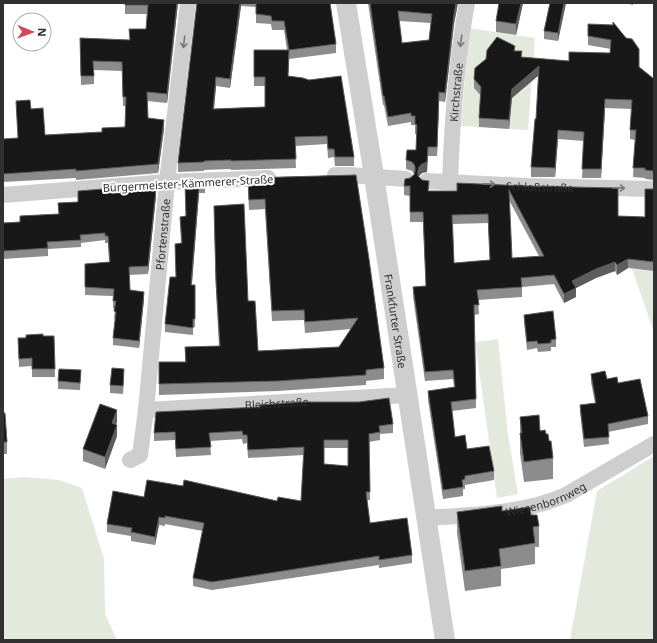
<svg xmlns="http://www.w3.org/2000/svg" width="657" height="643" font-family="'Noto Sans',sans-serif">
<rect width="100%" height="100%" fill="#fff"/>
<!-- green -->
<g fill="#e4e9de">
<path d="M469,28l66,10 -7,92 -19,-1 -28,-33 -2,31 -18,-1z"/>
<path d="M632,269l22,2v61z"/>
<path d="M498,339l10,96 10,59 -21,4 -22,-156z"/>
<path d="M654,456v184h-84l27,-149z"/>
<path d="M25,477l34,3 23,8 22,71 1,55 12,26h-114v-161z"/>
</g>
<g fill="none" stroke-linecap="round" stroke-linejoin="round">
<!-- minor -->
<g stroke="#cecece" stroke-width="16">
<path d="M335,175h14l57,4"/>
<path id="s1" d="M427,181l100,5 127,3"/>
<path id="s2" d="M450,182c2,-60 6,-120 17,-179"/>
<path d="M3,195l164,-13 101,-4"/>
<path id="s3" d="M146,410l262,-15"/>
<path id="s4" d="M130,460l10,-5 6,-45 21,-228 21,-179"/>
<path id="s5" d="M426,518c47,-3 96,-4 140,-23l88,-51"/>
</g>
<!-- tertiary -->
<path stroke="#cecece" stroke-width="20" id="s6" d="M346,3l28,173 71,464"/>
</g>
<!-- wall -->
<g fill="#8c8c8c" fill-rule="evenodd">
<path d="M125,3h53l-11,100 -20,-2 1,17 16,11 -6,44 -82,7v-2l-73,4v-43l15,-1 -2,-37 15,8 14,26 57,-3 23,-5 1,-21h-3l-1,-35 -28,-1v14l-13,1 -1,-39 49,-6 17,-11 1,-15h-22z"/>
<path d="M197,3h133l6,41v9l-47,6 -1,17 66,81v9h-19l-1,-9 -6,1 -1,-14 -32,2 1,22 -65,2v-1l-27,1v1l-26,1v-9zM241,6l15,1v16l15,1 1,6h12l3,20 -33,27v9h11v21l-51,2 2,-23 14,2z"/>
<path d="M368,3h90l-4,21 -9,78 -6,-1 -2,55h-9l-1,16 -5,1 -3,3 10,15h28l70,-5 91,30 27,1 9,-28v82l-26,-3 -11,7 -2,-4 -19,7 -20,10v9l-12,6 -10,-19 -32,3v10l-44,3 1,14 -5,1 2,93 -24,3 3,26 12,12 27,22v9l-29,5v4h-2v7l-20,3 -15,-99v-9l26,-4 -1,-8 -28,2 -9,-63 -3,-22v-9l13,-1 -3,-64h-13v-26l-6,-1v-9l10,-12 -2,-3 -6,-2v-9l10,-10v-16h-1v-9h-4v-3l-23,4 -4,-21h-1zM399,21l32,2 -2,17 -27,3zM509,200l30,56 -27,2zM488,223l2,37 -36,3 -1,-39z"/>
<path d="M499,3h24l-7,32 -20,-3v-11z"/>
<path d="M566,3l-8,38 -14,-2v-8z"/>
<path d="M624,3h9v2z"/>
<path d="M613,25l26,42 15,12v101l-9,-1v-1l-12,-1 2,-37 -5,-1v-9l2,-21 -27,-1 -4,70h-19l2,-37 -26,-2 -3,38h-24v-10l5,-48 3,-44 -27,23 -3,31 -30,-2v-9l2,-22 -7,-8v-9l41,-28 7,7 47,3 41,-8 1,-4 -23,-4v-9z"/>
<path d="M356,175l28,193v11l-18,2v4l-88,6 -119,4v-33h26v-15l34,-1 -3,-54 -2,-75 34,84 10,50 81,-4 12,-18 -46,4 -1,-13 -32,1 -7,-112 -16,1 -1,-22v-10z"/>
<path d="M205,183v10h-6l-7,92h3v42h-2v8l-28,-3v-8l11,-47 5,-34 -1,-26 6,-1 -1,-25z"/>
<path d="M78,191l78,5 -8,78 -19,1 1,15 14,9 -5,49 -26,-3v-7l2,-19h-1l1,-10 -2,-1v-12l-28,-1v-31l24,-2 -1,-19h-3v-3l-24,3v4l-33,2v7l-45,3v-36l17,-1v-6l39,-2 -1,-11 20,-1z"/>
<path d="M524,315l32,24v8h-5v4l-13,1 -1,-4 -10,2 -3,-28z"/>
<path d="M43,336h11l1,41h-23v-11l-13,1 -1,-29z"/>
<path d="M81,370l-1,20 -22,-1v-8z"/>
<path d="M591,374l27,9 30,33v8l-40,8 1,12 -25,3 -4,-35v-7l15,-2 -4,-21z"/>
<path d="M124,377l-1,17 -13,-1v-8z"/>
<path d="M3,413l4,29v12h-4z"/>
<path d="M520,417l26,17 3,7 4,17v21l-29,3 -4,-29z"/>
<path d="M117,422l-1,2 1,12 -12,33 -22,-8v-12z"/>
<path d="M393,424v9l-13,1v6l-11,2 1,58h-3l3,23 42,32v8l-33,5v-3l-167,25 -19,-4v-8l10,-47 -38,-7v2l-6,-1 -4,20 -24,-4v-5l-24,-4v-8l37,-27 39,-11 94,15h24l3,-46 -56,3 -1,-15 -4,1 -1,-5 -32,2 1,14 -35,2 -1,-17 -21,1v-8zM324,448h24v18l-24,-2z"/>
<path d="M502,511l29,4 8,11v21h-4v17l-34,5v17l-36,5 -8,-58v-21z"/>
</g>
<!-- shaded-wall -->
<g fill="#5d5d5d">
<path d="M177,3h1l-11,100v-9z"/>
<path d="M240,3h1v3l-11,82v-9z"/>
<path d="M456,3h2l-4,21 -9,78v-9l9,-78z"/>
<path d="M521,3h2l-7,32v-11z"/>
<path d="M564,3h2l-8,38v-8z"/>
<path d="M539,66v9l-27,23 -3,31v-9l3,-31z"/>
<path d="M216,77v9l-3,32v-9z"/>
<path d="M439,92v9l-2,55v-9z"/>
<path d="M605,99v9l-4,70v-9z"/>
<path d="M164,120v9l-6,44v-9z"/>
<path d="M558,130v9l-3,38v-9z"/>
<path d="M428,147l-1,25 -5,1 -3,3 -1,4v-9l1,-4z"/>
<path d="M199,186v7l-8,99v-7z"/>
<path d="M156,189v7l-8,78v-8z"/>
<path d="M628,259v9l-11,7v-10z"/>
<path d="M615,262v9l-19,7 -20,10v9l-12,6v-9l8,-13 24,-12z"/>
<path d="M144,292v7l-5,49v-7z"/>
<path d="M117,410v12l-5,12v-11z"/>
<path d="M117,425v11l-12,33v-12z"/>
<path d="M159,517v8l-4,20v-8z"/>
</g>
<!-- building -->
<g fill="#181818" stroke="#5d5d5d" fill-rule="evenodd">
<path d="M125,3h52l-10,91 -20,-2 1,26 16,2 -6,44 -82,7v-2l-73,5v-35l15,-1 -2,-37 14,-1 1,9 12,-1 2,27 57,-3v-4l23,-1 1,-30h-3l-1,-35 -29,-1 1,15h-13l-1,-38 50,2 -1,-11h17l2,-24h-23z"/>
<path d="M197,3h43l-10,76 -14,-2 -3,32 52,-2v-30h-11v-27h35l-1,26 15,2 6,2 32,-4 13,81h-19l-1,-8h-6l-1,-13 -32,1 1,22 -65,2v-1l-27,1v1l-26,1z"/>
<path d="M256,3h74l6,41 -47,6 -5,-29h-12l-1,-5 -15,-2z"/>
<path d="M370,3h86l-2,12 -9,78 -6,-1 -2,55h-9l-1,15 -5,2 -3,3 -1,4v5l4,4 7,1 -1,10h29v-8l70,3 91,2v28l27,1v-28h9v73l-26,-3 -11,6 -2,-3 -19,7 -24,12 4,7 -12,6 -10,-19 -33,3 1,9 -45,3 2,15h-5l2,94 -25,3 4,35 10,-2 2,14 22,-3 5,25 -29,5v3l-3,1 1,7 -20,3 -15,-99 27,-4 -2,-17 -28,2 -9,-64 -3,-21 13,-1 -3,-74h-13v-26h-6l1,-7 5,-1 4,-3 1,-4v-5l-3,-4 -6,-2 1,-10h9l1,-25 -2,-1v-8h-4v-3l-23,4 -4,-21h-1zM398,11l34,3 -3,26 -27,3zM509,190l35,66 -32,2zM488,214l2,46 -36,3 -2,-48z"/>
<path d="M499,3h22l-5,21 -20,-3z"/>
<path d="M550,3h14l-6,30 -14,-2z"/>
<path d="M613,22l13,16 6,1 7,10v18l15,12v92l-9,-1v-2h-12l3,-38h-6l2,-30 -27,-1 -4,70h-19l2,-37 -26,-2 -3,38 -24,-1 4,-48h1l3,-53 -27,23 -3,31 -30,-2 2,-31 -7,-8 1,-11 11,-9 1,-9 10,-13 18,9 -1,5h8l-1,6 48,4v-9l41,1 1,-13 -23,-4v-12l25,1z"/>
<path d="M356,175l13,84 15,109 -18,2v5l-88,6 -119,3v-22h27l-1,-15 35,-1 -4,-65 -2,-75 30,-2 4,97h7l3,50 81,-4 19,-29 -53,4 -1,-12 -32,1 -7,-112 -16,1 -1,-22z"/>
<path d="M185,183h20v3h-6l-8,99h4v34h-2v9l-28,-4 5,-47h6l-1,-33 7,-1 -2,-26 6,-1z"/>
<path d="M154,185l2,4 -8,77 -19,1 1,23 14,2 -5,49 -26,-3 3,-26 -2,-1 2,-10h-3l1,-12 -29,-2v-23l25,-2 -2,-26h-3v-3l-25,2 1,5 -34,2 1,6 -45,3v-28l17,-1v-6l39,-2 -1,-11 20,-1v-11z"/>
<path d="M553,311l3,28 -5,1v3l-13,1 -1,-3 -10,1 -3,-27z"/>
<path d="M43,334v2h11l1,33h-23v-11l-13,1 -1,-21h8v-3z"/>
<path d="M112,368l12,1 -1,17 -13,-1z"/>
<path d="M59,369l22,1 -1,13 -22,-2z"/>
<path d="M605,371l2,8 10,-2 1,6 22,-4 8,37 -40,8 1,13 -25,2 -4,-34 16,-2 -5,-29z"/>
<path d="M389,398l4,26 -14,2 1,6 -11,2 1,58h-4l4,31 37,-5 5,37 -33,5v-4l-167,26 -19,-4 11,-55 -39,-7v2l-6,-1 -4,20 -24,-5 1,-4 -25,-4 6,-33 31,6 3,-17 36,6 1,-6 93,21 1,-4 23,4 3,-54 -56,3 -1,-15h-4l-1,-4 -33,2 2,14 -35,2 -1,-17 -21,1 2,-21 104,-5v-2l41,-3h58zM324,440h24v26l-24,-2z"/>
<path d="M100,404l17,6 -5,13 5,2 -12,32 -22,-8z"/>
<path d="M3,413h2l2,29h-4z"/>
<path d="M539,415l1,16 5,-1 1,4h2l1,7h2l2,17 -29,4 -4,-29h2l-2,-16z"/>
<path d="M502,506v5l28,-4 1,8h6l2,11 -6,1 2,16 -36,6 2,17 -36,5 -8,-59z"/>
</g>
<!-- one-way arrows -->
<defs><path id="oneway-shaft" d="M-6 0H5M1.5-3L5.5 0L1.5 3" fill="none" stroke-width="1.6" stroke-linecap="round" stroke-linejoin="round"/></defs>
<g stroke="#787878">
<use href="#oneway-shaft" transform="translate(461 41) rotate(98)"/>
<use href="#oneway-shaft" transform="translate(184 42) rotate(97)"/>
<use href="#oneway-shaft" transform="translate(489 184) rotate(2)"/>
<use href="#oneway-shaft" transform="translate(619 188) rotate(1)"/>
</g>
<g text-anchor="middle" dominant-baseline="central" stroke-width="4" stroke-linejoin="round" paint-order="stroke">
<!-- street labels -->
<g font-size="11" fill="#313131" stroke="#fff">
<text stroke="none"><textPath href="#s2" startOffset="90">Kirchstraße</textPath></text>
<text transform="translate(188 183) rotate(-3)">Bürgermeister-Kämmerer-Straße</text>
<text stroke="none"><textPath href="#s1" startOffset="113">Schloßstraße</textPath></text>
<text stroke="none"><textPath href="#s4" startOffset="233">Pfortenstraße</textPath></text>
<text stroke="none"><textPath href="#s6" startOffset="322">Frankfurter Straße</textPath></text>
<text stroke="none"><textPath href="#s3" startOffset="131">Bleichstraße</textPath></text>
<text stroke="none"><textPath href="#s5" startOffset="122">Wiesenbornweg</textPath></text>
</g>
</g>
<!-- border -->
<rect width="657" height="643" fill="none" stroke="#313131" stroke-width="8"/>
<!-- north arrow -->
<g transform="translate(32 32) rotate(91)"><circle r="19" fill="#ffffff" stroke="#adadad"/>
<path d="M0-3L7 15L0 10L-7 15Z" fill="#d14a5a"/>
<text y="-6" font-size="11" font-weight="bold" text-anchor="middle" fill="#313131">N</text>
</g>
</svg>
